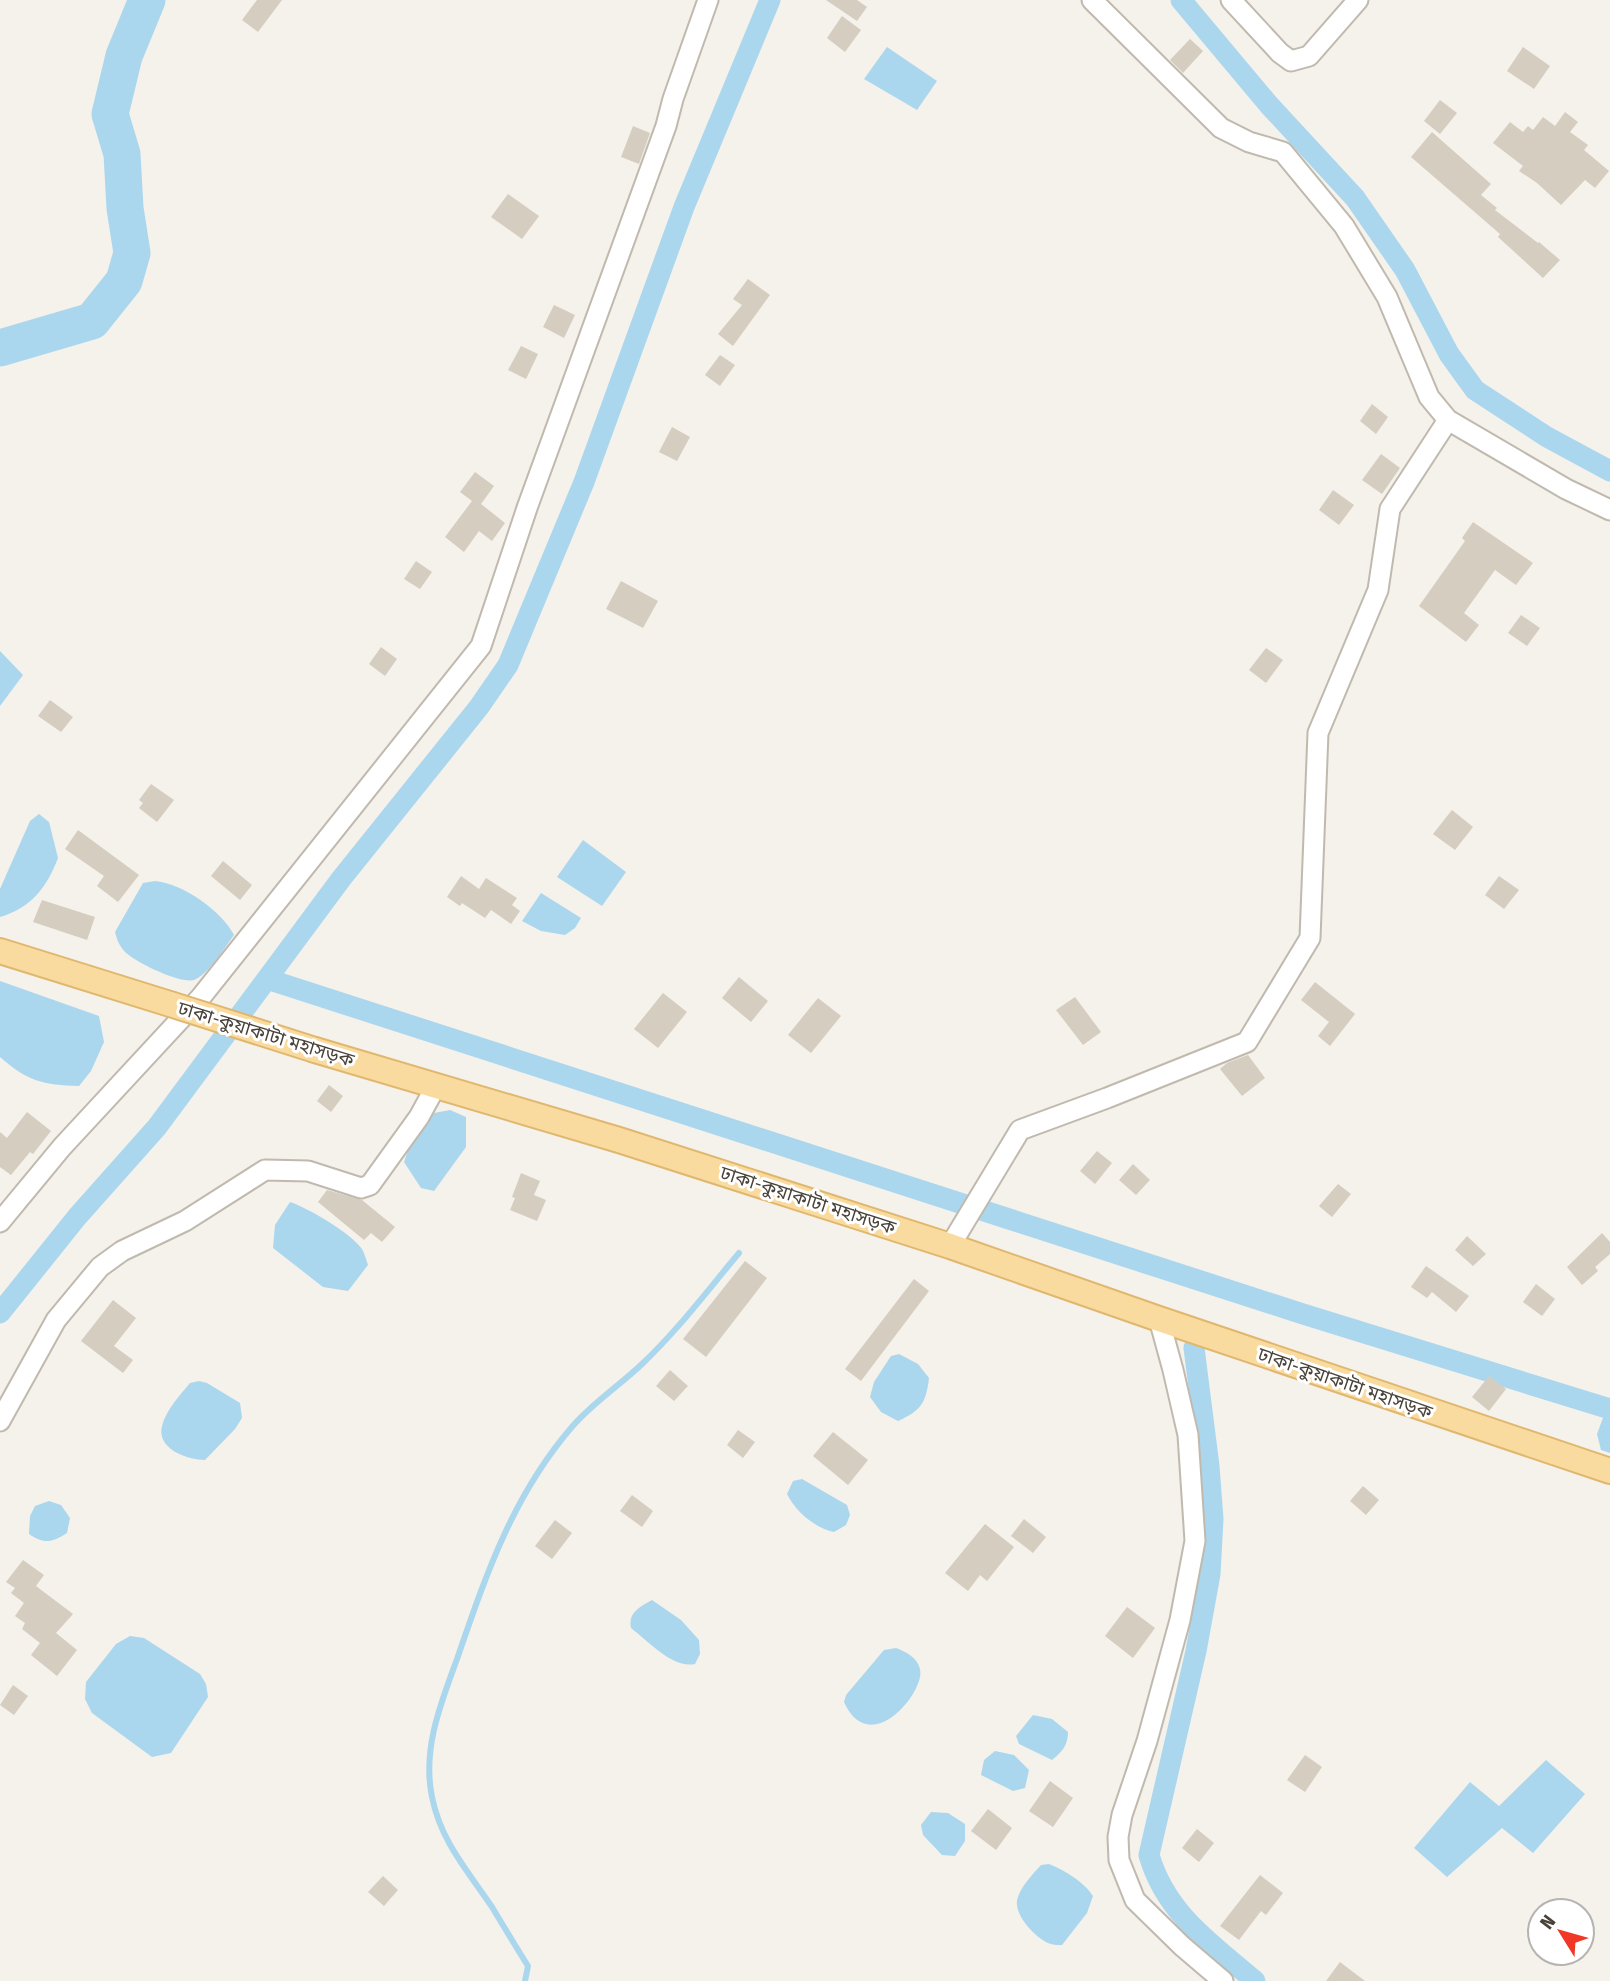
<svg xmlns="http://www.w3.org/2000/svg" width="1610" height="1981" font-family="'Fira Sans Condensed','Noto Sans Bengali',sans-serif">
<rect width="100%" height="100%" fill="#f5f1eb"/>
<!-- water -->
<g fill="#abd7ee">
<path d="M887,47l50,34 -20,29 -53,-31z"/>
<path d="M0,651l23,24 -23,31z"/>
<path d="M39,814l10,8 9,36c-11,29 -27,50 -58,59v-28l30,-68z"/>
<path d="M583,840l43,32 -24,34 -45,-29z"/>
<path d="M155,881c27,2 67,30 79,54 -9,12 -26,40 -40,45 -14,4 -59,-18 -69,-28 -6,-7 -8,-12 -10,-20l28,-49z"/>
<path d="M541,893l40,25 -6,10 -10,7 -24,-4 -19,-10z"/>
<path d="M0,981l99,35 5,26 -13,29 -12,15c-36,-1 -52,-5 -79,-29z"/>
<path d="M450,1110l16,7v30l-32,44 -13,-3 -17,-26 8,-22 22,-27z"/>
<path d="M290,1202c18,6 61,31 72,47 3,5 4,11 6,16l-20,26 -25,-4 -50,-39 2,-23z"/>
<path d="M899,1354l19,10 11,14c-3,26 -9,33 -31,43l-17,-9 -11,-15 4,-15 17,-26z"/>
<path d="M199,1381l8,2 33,20 2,15 -7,11 -30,31c-17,0 -49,-11 -43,-34 4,-16 18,-31 28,-43z"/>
<path d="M1610,1399v54l-9,-3 -4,-16z"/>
<path d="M802,1479l45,26 3,10 -4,10 -12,7c-19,-4 -38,-20 -47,-38l6,-13z"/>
<path d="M49,1501l12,4 9,13 -3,15c-15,10 -24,11 -38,1l1,-18 5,-10z"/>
<path d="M652,1600l29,20 18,20 1,14 -5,10c-22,5 -47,-23 -64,-36 -3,-16 9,-21 21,-28z"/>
<path d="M130,1636l14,2 56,36 6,10 2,13 -37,56 -19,4 -60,-44 -7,-14 1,-17 30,-38z"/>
<path d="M896,1648c10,4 21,9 24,21 6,22 -50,91 -76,33l2,-7 38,-45z"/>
<path d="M1033,1715l19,4 16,13c0,13 -6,20 -16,28l-33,-16 -3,-8z"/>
<path d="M995,1751l19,4 15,15 -4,18 -12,3 -32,-16 3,-15z"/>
<path d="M1546,1760l39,34 -52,59 -31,-25 -55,49 -33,-29 56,-66 29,24z"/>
<path d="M931,1812l17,1 17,11v17l-10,15 -13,-1 -19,-20 -2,-10z"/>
<path d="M1049,1864c15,6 35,18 44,32l-6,17 -25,32c-1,0 -10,0 -11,-1 -14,-4 -40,-31 -33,-47 4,-12 15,-23 23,-32z"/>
</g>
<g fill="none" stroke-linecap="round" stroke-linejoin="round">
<!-- stream -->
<path stroke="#abd7ee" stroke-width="6" d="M525,1981l3,-15c-12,-19 -24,-39 -36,-59 -24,-36 -51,-65 -60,-110 -10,-48 9,-94 25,-138 29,-84 55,-162 114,-231 20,-24 48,-42 71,-64 35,-33 66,-74 97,-111"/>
<!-- canal -->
<g stroke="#abd7ee" stroke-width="21">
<path d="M1181,0l88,105 86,93 50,72 44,84 26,36 72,47 63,34"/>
<path d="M267,979l1036,335 307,95"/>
<path d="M0,1313l77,-96 80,-90 184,-248 138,-172 29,-42 76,-183 100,-275 86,-207"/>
<path d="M1194,1348l15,118 4,53 -3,55 -14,77 -47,204c17,59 62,88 106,126"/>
</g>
<!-- river -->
<path stroke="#abd7ee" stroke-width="37" d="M0,348l92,-27 32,-40 8,-28 -7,-45 -3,-54 -12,-40 14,-58 23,-56"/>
</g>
<!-- building -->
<g fill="#d6cdc1">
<path d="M257,0h25l-24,32 -16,-12z"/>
<path d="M826,0h31l10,7 -10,14z"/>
<path d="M842,16l19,14 -16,22 -18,-14z"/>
<path d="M1190,39l13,12 -20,22 -13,-13z"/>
<path d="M1523,47l27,19 -16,23 -27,-18z"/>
<path d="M1440,100l17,13 -17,21 -16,-13z"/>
<path d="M1565,112l13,10 -8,10 18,13 -4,5 25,21 -14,17 -10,-8 -24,25 -24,-22 -18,-12 4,-5 -30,-23 17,-21 13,10 5,-6 5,4 10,-13 12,9z"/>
<path d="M633,126l17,7 -11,31 -18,-7z"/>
<path d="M1432,132l59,52 -10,11 16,13 -2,2 43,33 1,-1 21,18 -17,18 -45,-41 2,-3 -89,-77z"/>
<path d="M508,194l31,22 -17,23 -31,-22z"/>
<path d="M748,279l22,16 -37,51 -15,-12 24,-29 -9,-6z"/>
<path d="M554,305l21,10 -11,23 -21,-11z"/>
<path d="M521,346l17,8 -12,25 -18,-9z"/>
<path d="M720,355l15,10 -15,21 -15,-11z"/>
<path d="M1372,404l16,13 -12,17 -16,-13z"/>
<path d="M672,427l18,10 -13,24 -18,-9z"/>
<path d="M1381,454l19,14 -18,26 -20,-14z"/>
<path d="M475,472l19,14 -13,18 24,19 -13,18 -13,-10 -15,21 -19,-15 27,-36 -12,-9z"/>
<path d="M1333,490l21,15 -15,20 -20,-15z"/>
<path d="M1473,522l60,41 -17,22 -21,-15 -31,43 15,12 -13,17 -47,-36 46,-65 -3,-3z"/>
<path d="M416,561l16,11 -12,17 -16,-10z"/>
<path d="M621,581l37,20 -15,27 -37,-19z"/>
<path d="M1521,615l19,13 -13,18 -19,-13z"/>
<path d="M381,647l16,12 -12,17 -16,-12z"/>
<path d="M1266,648l17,12 -17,23 -17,-13z"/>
<path d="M50,700l23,17 -12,15 -23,-16z"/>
<path d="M151,784l23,16 -17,22 -18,-14 4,-5 -4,-3z"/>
<path d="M1452,810l21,17 -18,23 -22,-16z"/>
<path d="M78,830l61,45 -21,27 -21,-16 7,-10 -39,-27z"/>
<path d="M223,861l29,24 -12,15 -29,-24z"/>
<path d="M461,876l18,13 7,-11 31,20 -5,7 8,6 -9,13 -20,-14 -6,8 -23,-15 -2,3 -13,-9z"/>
<path d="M1499,876l20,14 -15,19 -19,-14z"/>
<path d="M42,900l53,17 -8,23 -54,-18z"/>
<path d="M739,977l29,24 -17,21 -29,-24z"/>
<path d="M1315,982l40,32 -25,32 -12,-10 11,-14 -28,-22z"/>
<path d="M663,993l24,19 -29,36 -24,-19z"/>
<path d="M1075,997l26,35 -18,13 -27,-35z"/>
<path d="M818,998l23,18 -30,37 -23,-18z"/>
<path d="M1248,1055l17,23 -23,18 -22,-27 7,-6z"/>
<path d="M329,1085l14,11 -12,16 -14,-11z"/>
<path d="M27,1112l24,19 -18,23 -3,-2 -19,23 -11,-8v-35l7,6z"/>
<path d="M1097,1151l15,12 -17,21 -15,-13z"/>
<path d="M1133,1164l17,16 -14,15 -17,-15z"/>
<path d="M521,1173l19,8 -6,14 12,5 -9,21 -27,-11 5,-12 -3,-1z"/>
<path d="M1338,1184l13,10 -19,23 -13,-11z"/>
<path d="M327,1190l35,10 33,27 -13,15 -11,-9 -7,7 -46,-38z"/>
<path d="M1602,1233l8,9v12l-15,13 3,4 -16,14 -15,-18z"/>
<path d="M1467,1236l19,18 -13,12 -18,-16z"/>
<path d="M745,1261l22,17 -61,79 -23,-18z"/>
<path d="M1426,1266l43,30 -13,16 -24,-20 -5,6 -16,-11z"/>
<path d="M914,1279l15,12 -68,90 -16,-12z"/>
<path d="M1536,1284l19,15 -13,17 -19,-14z"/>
<path d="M113,1300l23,18 -22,28 19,14 -10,13 -42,-32z"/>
<path d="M670,1370l18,16 -14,15 -18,-15z"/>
<path d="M1489,1376l17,13 -17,22 -17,-14z"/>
<path d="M738,1430l17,12 -12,16 -16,-13z"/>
<path d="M833,1432l35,28 -20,25 -35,-29z"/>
<path d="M1363,1486l16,14 -13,15 -16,-14z"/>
<path d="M632,1495l21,16 -11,16 -22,-16z"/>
<path d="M1024,1519l22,18 -13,16 -22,-17z"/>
<path d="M555,1520l17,13 -20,26 -17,-13z"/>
<path d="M985,1524l29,23 -27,34 -7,-6 -12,16 -23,-18z"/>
<path d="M23,1560l21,15 -8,11 37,28 -17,19 21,17 -20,26 -26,-21 9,-12 -18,-14 3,-6 -10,-7 9,-13 -13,-10 4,-5 -9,-6z"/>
<path d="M1127,1607l28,21 -22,30 -28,-22z"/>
<path d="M13,1685l15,11 -14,19 -14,-10z"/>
<path d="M1305,1755l17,12 -17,25 -18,-12z"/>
<path d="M1050,1781l23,17 -20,29 -24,-16z"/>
<path d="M988,1809l24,19 -16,22 -25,-19z"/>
<path d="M1197,1829l17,14 -15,19 -17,-14z"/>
<path d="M1260,1875l23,18 -17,22 -5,-4 -22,29 -19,-14z"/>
<path d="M383,1876l15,14 -14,16 -16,-14z"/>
<path d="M1340,1962l25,19h-39z"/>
</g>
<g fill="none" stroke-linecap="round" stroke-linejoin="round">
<!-- minor casing -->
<g stroke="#c0b9ae" stroke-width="23">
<g id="minor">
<path d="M1092,0l129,128 28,14 34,10 61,74 43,71 42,100 19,23 118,69 44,21"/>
<path d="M1231,0l49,53 11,8 18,-5 49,-56"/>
<path d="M0,1222l62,-75 139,-150 280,-351 46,-138 139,-382 7,-27 35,-99"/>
<path d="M950,1246l70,-116 87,-32 140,-56 63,-104 8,-205 60,-143 12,-81 58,-89"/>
<path d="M1159,1319l14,51 15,65 7,106 -15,79 -33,121 -25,74 -4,22 1,23 16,40 47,46 41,35"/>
<path d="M0,1421l56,-101 44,-53 22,-16 63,-30 80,-51 43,1 53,17 9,-3 49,-68 17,-31"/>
</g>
</g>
<!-- major casing -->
<g stroke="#e0b76e" stroke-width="28">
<g id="major">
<path d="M0,951l170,53"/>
<path d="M315,1050l304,90 331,106 209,73 451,152"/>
</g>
</g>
<!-- minor -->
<use href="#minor" stroke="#fff" stroke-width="19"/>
<!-- major -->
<use href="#major" stroke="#fadb9f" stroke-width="24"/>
<!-- major-bridge casing -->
<g stroke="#e0b76e" stroke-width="28" stroke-linecap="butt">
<path id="major-bridge" d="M170,1004l145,46"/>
</g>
<!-- major-bridge -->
<use href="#major-bridge" stroke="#fadb9f" stroke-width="24"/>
</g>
<g text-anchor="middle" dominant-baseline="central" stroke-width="6" stroke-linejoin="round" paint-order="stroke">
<!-- street labels -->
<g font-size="19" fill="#494239" stroke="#fff">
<text transform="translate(266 1034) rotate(17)">ঢাকা-কুয়াকাটা মহাসড়ক</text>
<text transform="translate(808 1200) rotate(18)">ঢাকা-কুয়াকাটা মহাসড়ক</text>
<text transform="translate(1345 1383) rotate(19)">ঢাকা-কুয়াকাটা মহাসড়ক</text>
</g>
</g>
<!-- north arrow -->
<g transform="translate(1561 1932) rotate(307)"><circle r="33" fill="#ffffff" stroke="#b6b3b0" stroke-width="2"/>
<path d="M0-5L12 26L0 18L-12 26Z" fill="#f13826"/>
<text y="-10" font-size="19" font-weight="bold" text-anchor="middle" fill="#494239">N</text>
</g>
</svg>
